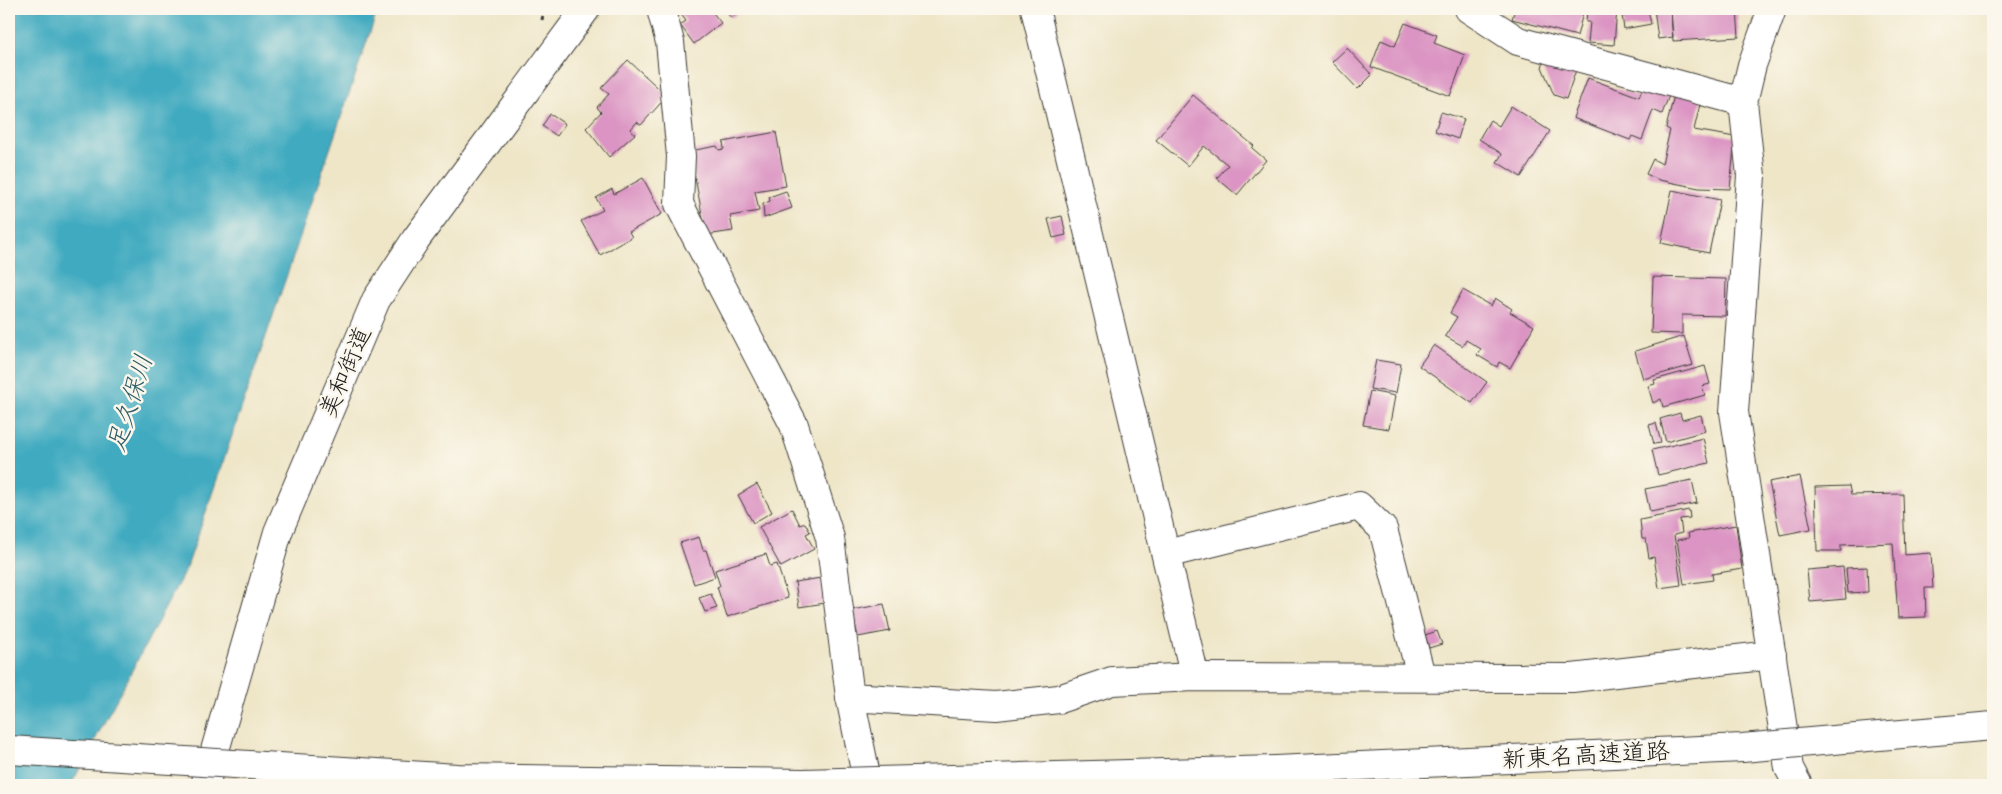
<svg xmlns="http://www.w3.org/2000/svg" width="2002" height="794" font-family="Caveat,'Klee One',sans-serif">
<rect width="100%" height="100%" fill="#fbf7ec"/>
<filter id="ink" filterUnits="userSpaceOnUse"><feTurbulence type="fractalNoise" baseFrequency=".02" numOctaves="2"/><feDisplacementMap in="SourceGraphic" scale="10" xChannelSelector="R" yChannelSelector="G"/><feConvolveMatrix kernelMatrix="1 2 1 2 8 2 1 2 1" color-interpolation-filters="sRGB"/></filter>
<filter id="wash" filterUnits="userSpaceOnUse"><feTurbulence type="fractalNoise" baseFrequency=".0096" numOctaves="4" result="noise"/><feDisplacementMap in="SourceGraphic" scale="20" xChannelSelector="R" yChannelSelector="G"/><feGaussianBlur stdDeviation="1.12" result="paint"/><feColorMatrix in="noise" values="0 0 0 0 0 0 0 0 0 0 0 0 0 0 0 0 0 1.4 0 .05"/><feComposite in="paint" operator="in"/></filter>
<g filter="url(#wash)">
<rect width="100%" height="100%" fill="#efe6c8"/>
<!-- water -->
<path fill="#40aac0" stroke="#2e636e" d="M9,9h369l-191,558 -116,218h-62z"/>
<g id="blocks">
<!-- building -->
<g fill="#db94c3">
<path d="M677,9h33l11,14 -27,21 -14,-19 6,-4z"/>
<path d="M724,9h20l-13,9z"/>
<path d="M1515,9h69l-7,27 -65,-17z"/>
<path d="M1587,9h30l-3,36 -26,-2 2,-21h-4z"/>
<path d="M1621,9h27l3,15 -27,5z"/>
<path d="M1654,9h16l3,28 -15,2z"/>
<path d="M1671,9h66l2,28 -66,4z"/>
<path d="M1405,23l32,12 -3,8 31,12 -15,41 -79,-29 10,-27 14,6z"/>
<path d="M1347,48l25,27 -14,14 -26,-27z"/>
<path d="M1545,59l31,11 -10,29 -12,-4 -12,-28z"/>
<path d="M628,60l39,36 -26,29 -4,-3 -7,8 5,4 -26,23 -23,-29 15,-16 -4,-5 12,-13 -8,-6z"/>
<path d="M1588,78l51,19 6,-14 25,10 -8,21 -9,-4 -11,30 -10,-4 -2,4 -57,-22z"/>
<path d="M1675,91l26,9 -7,30 41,7 -5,52 -31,-1 -40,-8 -13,-6 7,-15 9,5 8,-34 -4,-2z"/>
<path d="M1193,95l61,51 -2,2 14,12 -29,35 -20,-17 11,-13 -24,-19 -16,20 -32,-26z"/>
<path d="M1511,106l39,25 -29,46 -24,-15 5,-8 -23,-15 11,-19 9,6z"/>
<path d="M1441,112l23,7 -6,20 -23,-8z"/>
<path d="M550,114l15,10 -8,12 -15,-10z"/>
<path d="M776,132l10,54 -31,5 4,20 -29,5 3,15 -27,4 -16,-84 27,-5 2,4 5,-1 -1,-7z"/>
<path d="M643,178l19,36 -33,18 3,5 -32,18 -19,-34 22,-11 -7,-12 16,-9 2,5z"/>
<path d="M1672,190l48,10 -11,53 -48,-10z"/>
<path d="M786,191l6,17 -28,10 -1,-14 7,-3 -1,-4z"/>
<path d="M1062,216l4,19 -13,3 -5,-19z"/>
<path d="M1653,277l73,2 -1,37 -43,-1v19l-31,-1z"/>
<path d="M1463,290l28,16 4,-8 17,11 -2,3 24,14 -24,42 -11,-6 -2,5 -20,-12 4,-6 -15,-9 -3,6 -18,-10 12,-19 -7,-4z"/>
<path d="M1684,336l9,29 -50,14 -8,-28z"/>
<path d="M1434,345l53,37 -15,21 -53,-37z"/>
<path d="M1376,360l25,4 -5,29 -26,-4z"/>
<path d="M1705,366l5,18 -8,2 3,9 -42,12 -2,-8 -8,4 -5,-17 7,-2 -1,-4z"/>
<path d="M1370,391l25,5 -6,33 -26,-4z"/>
<path d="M1680,413l2,7 19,-5 4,16 -39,11 -6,-23z"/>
<path d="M1656,423l5,20 -7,1 -5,-19z"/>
<path d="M1703,438l6,25 -51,12 -6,-25z"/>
<path d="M1800,476l11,53 -31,6 -11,-53z"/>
<path d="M1692,480l5,23 -47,9 -5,-23z"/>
<path d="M757,484l15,28 -19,11 -15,-28z"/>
<path d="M1849,486l2,9 52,-1 2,61 26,-2 2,35h-8l1,29 -28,1 -5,-75 -52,2v6h-24l-2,-64z"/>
<path d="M792,509l8,16 5,-2 5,9 -4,2 8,15 -33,18 -22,-40z"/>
<path d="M1689,510l1,8 -10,1 2,14 -8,2 7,50 -22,3 -5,-31 -5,1 -3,-19h-4l-2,-19z"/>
<path d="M1736,525l6,44 -30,5 1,6 -29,4 -7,-44 12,-2 -1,-5z"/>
<path d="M699,537l4,13h3l9,27 -21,7 -14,-41z"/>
<path d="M766,554l4,12 7,-2 11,34 -61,19 -10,-30 3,-1 -5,-16z"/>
<path d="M1843,567l3,32 -36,3 -3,-32z"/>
<path d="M1867,567l1,25 -20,1 -2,-25z"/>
<path d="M821,578l4,25 -26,4 -4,-25z"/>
<path d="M711,594l6,14 -12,4 -6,-14z"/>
<path d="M884,604l6,27 -32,6 -6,-27z"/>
<path d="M1437,631l5,13 -13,4 -4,-13z"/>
</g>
</g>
</g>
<g filter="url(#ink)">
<use href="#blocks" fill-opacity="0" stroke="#3c3a36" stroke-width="1"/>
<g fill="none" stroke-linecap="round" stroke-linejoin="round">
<!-- minor casing -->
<g stroke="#3c3a36" stroke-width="30">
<g id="minor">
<path d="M666,9l-4,4 8,29 11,114 -2,48 115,221 36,113 20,159 18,88"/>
<path d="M1035,9l160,668"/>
<path d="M1469,9l49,32 225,61"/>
<path d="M1772,9l-20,56 -9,37 8,74 -17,236 55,356 9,17"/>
<path d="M1166,554l193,-48 24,23 38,147"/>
<path d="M850,697l146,9 63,-7 53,-18 83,-4 377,1 200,-23"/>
</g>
</g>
<!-- major casing -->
<g stroke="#3c3a36" stroke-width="30">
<path id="major" d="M205,785l73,-253 98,-232 40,-61 170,-230"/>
</g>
<!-- path -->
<path stroke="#3c3a36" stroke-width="3" stroke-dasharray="4 4" stroke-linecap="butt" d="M542,20l2,-11"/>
<!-- minor -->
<use href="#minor" stroke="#fff" stroke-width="28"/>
<!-- major -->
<use href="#major" stroke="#fff" stroke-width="28"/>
<!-- highway-bridge casing -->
<g stroke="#3c3a36" stroke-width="30" stroke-linecap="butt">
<path id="highway-bridge" d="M9,750l448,28 346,5 472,-13 467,-22 251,-22"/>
</g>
<!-- highway-bridge -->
<use href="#highway-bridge" stroke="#fff" stroke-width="28"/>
</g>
</g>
<g text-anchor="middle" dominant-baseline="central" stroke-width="5" stroke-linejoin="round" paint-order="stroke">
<!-- street labels -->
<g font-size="24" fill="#1c1c1c" stroke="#fbf7ec">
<text transform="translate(345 372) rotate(-67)">美和街道</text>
<text transform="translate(1586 755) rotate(-3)">新東名高速道路</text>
</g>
<!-- water labels -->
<g font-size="25" font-style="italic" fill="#2c5c66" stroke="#fbf7ec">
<text transform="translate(130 403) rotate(-73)">足久保川</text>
</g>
</g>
<!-- margin -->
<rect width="2002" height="794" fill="none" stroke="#fbf7ec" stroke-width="30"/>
</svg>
